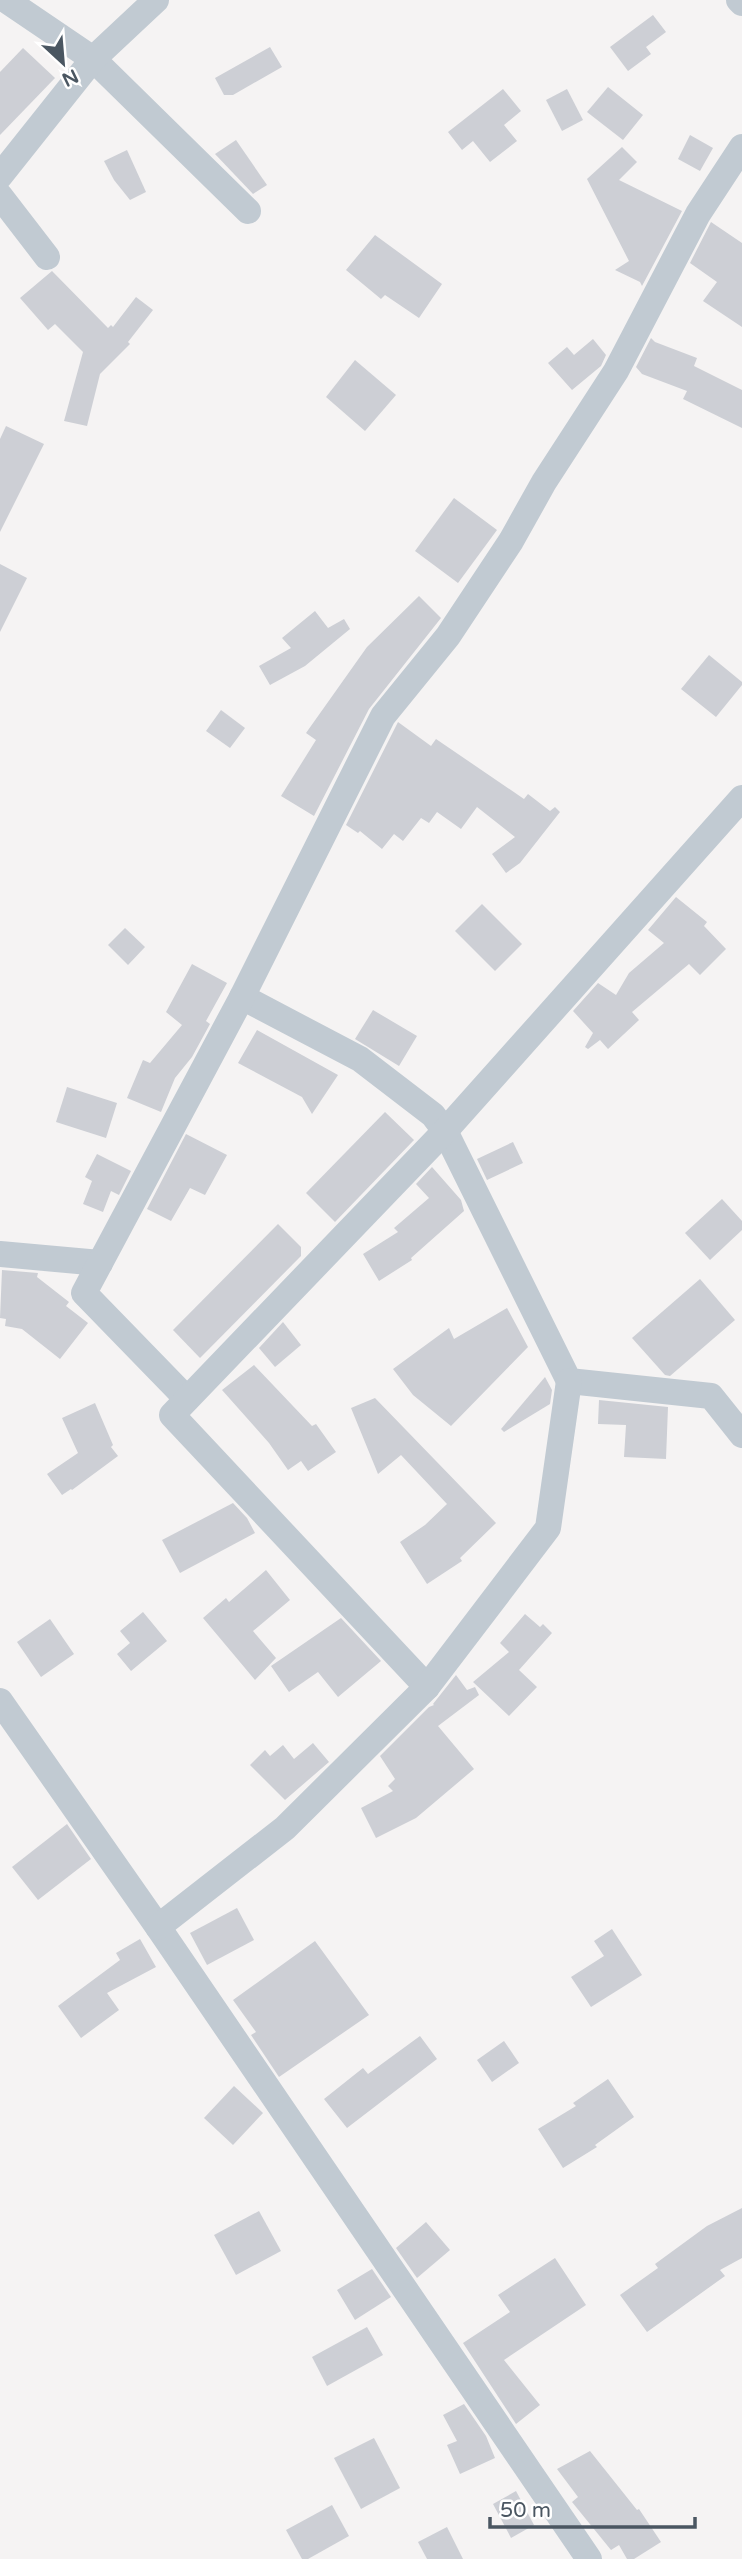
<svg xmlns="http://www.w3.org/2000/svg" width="742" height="2559" font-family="'Varela Round',sans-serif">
<rect width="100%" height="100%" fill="#f5f3f3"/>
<!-- building -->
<g fill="#cdcfd5">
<path d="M653,15l13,17 -20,15 5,7 -23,17 -18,-24z"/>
<path d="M270,47l12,20 -49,28h-9l-9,-17z"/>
<path d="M23,48l32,30 -55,57v-63z"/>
<path d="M608,87l35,28 -20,25 -36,-28z"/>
<path d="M503,89l18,22 -17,14 13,16 -27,21 -17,-21 -11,9 -14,-18z"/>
<path d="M567,89l16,31 -21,11 -16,-31z"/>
<path d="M690,135l23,13 -13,23 -22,-12z"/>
<path d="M236,140l31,45 -14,9 -38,-40z"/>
<path d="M622,147l15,15 -18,18 63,31 -40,75 -2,-4 -25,-12 14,-9 -42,-82z"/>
<path d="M127,150l19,42 -16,8 -16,-20 -10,-19z"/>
<path d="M711,222l31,21v84l-39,-26 14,-19 -27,-19z"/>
<path d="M375,235l67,49 -23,34 -34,-23 -4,4 -35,-29z"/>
<path d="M52,271l56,57 3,-3 2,2 23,-30 17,13 -25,32 2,2 -30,30 -13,52 -23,-5 19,-69 -28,-28 -7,6 -28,-32z"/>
<path d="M651,338l4,4 42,16 -3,8 48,24v38l-59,-29 4,-8 -45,-17 -6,-7z"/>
<path d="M593,339l13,16 -5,11 -29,24 -24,-27 19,-16 7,8z"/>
<path d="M355,360l41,35 -31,36 -39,-34z"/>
<path d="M6,426l38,18 -44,88v-93z"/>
<path d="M454,498l43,32 -39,53 -43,-32z"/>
<path d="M0,564l27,14 -27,54z"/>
<path d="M419,596l22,22 -72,91 -55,107 -33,-20 35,-56 -10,-7 61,-86z"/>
<path d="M315,611l13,17 16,-9 6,10 -45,37 -35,19 -11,-19 32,-18 -9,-10z"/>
<path d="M709,655l33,27v3l-26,32 -35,-28z"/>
<path d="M221,710l24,18 -15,20 -24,-17z"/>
<path d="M398,722l33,24 5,-7 88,60 4,-5 22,17 5,-4 5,5 -40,51 -14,10 -14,-19 23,-17 -38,-30 -16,22 -24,-17 -8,11 -8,-5 -18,23 -9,-7 -12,15 -22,-18 -2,2 -12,-8z"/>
<path d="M676,897l31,25 -3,4 22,23 -26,26 -11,-11 -57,48 7,8 -31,29 -8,-9 -12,9 -3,-2 8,-14 -20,-22 25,-28 18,12 13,-22 35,-30 -16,-13z"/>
<path d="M482,904l40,40 -27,27 -40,-40z"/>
<path d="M125,928l20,19 -17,18 -20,-20z"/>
<path d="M192,964l35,19 -21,38 4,3 -18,33 -17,21 -14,34 -34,-14 16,-38 7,3 32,-38 -16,-13z"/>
<path d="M373,1010l44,26 -18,30 -44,-27z"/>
<path d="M257,1030l81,45 -26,39 -10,-17 -64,-34z"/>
<path d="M67,1087l50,16 -11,35 -50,-16z"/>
<path d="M385,1112l29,28 -79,82 -29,-29z"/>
<path d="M186,1134l41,21 -22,40 -15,-7 -19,33 -24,-12z"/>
<path d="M513,1142l10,21 -36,17 -10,-21z"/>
<path d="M97,1154l34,17 -12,24 -8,-4 -8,21 -20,-8 9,-23 -7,-4z"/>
<path d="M432,1167l29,33 3,11 -53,47 1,2 -33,21 -16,-27 35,-22 -4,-4 35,-30 -13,-14z"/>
<path d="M722,1199l20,22v9l-32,30 -25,-27z"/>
<path d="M278,1224l23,23v9l-101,102 -27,-28z"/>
<path d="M2,1270l36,3 -1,4 32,25 -3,4 22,17 -28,36 -38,-30 -17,-3 1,-7 -6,-1z"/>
<path d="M700,1279l35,41 -65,56 -5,-1 -33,-37z"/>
<path d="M507,1308l21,39 -77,79 -38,-31 -20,-26 56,-41 5,11z"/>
<path d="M283,1322l18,23 -26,22 -16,-19z"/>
<path d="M254,1365l58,61 4,-2 20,28 -28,19 -7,-10 -13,9 -19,-27 -47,-53z"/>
<path d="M545,1377l7,13 -2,14 -46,28 -3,-3z"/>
<path d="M375,1398l121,125 -36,35 2,3 -35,23 -27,-42 25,-17 22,-21 -46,-49 -23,19 -27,-66z"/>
<path d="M599,1400l69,7 -2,52 -42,-2 2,-32 -28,-1z"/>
<path d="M95,1403l18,42 -2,2 7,9 -46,34 -1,-1 -9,6 -15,-21 31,-21 -16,-35z"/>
<path d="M233,1503l14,15 8,15 -75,40 -18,-33z"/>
<path d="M266,1570l24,30 -37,31 23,27 -21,22 -52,-62 23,-20 3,4z"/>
<path d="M143,1612l24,29 -36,30 -14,-17 13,-11 -10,-12z"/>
<path d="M525,1614l15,13 3,-3 9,9 -33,37 18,17 -28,29 -36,-34 36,-30 -9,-9z"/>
<path d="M341,1618l40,43 -43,36 -20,-25 -29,20 -18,-26z"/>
<path d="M50,1619l24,35 -33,23 -24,-35z"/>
<path d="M456,1675l11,15 8,-3 4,8 -41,31 36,43 -58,49 -40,20 -15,-30 32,-17 -5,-5 7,-7 -15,-23 49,-49 5,-2 -1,-1z"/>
<path d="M313,1743l16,19 -44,38 -35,-35 15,-15 5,6 13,-11 11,14z"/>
<path d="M67,1824l24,35 -53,41 -26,-33z"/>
<path d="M237,1908l17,32 -47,25 -17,-32z"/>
<path d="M612,1929l30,46 -51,32 -20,-30 33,-21 -10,-15z"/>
<path d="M140,1939l16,28 -49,26 12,17 -38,28 -23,-32 62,-46 -4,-7z"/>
<path d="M315,1941l54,74 -90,62 -28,-42 5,-3 -23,-32z"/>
<path d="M420,2036l17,23 -90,69 -23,-29 39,-31 5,6z"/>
<path d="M504,2041l15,22 -27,19 -15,-22z"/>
<path d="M608,2079l26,38 -39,28 2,2 -34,21 -25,-39 38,-23 -3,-3z"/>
<path d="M234,2086l29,27 -30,32 -29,-27z"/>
<path d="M742,2208v50l-22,12 5,6 -78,56 -27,-37 38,-27 -3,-4 52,-38z"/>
<path d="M259,2211l22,40 -45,24 -22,-40z"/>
<path d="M426,2222l24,28 -33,28 -21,-30z"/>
<path d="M555,2258l31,47 -82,55 36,45 -24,19 -53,-81 47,-31 -12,-17z"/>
<path d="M372,2269l19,28 -36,23 -18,-30z"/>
<path d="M367,2327l16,28 -56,31 -15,-29z"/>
<path d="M464,2404l22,32 9,22 -35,16 -13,-29 10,-4 -14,-26z"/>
<path d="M374,2438l26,50 -39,21 -27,-51z"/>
<path d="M590,2451l47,59 2,-1 22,33 -27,17h-7l-8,-14 -8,5 -39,-48 6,-5 -21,-28z"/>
<path d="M516,2491l18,34 -23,13 -18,-34z"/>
<path d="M332,2505l17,31 -41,23h-6l-16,-29z"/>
<path d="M447,2527l16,32h-36l-9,-17z"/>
</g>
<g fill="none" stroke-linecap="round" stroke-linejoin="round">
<!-- minor -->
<g stroke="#c1cad2" stroke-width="26">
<path d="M6,0l87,59 155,152"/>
<path d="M739,0l3,3"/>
<path d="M0,176l93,-117 63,-59"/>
<path d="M0,196l47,61"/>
<path d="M242,997l118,62 73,56 12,16 124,250 142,15 31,39"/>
<path d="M0,1254l100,9"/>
<path d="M187,1399l-103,-106 158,-296 141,-281 65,-80 63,-95 33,-59 72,-111 82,-157 44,-67"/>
<path d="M427,1687l-255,-272 273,-284 297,-333"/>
<path d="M0,1701l158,226 431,632"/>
<path d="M158,1927l127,-99 142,-141 121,-159 21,-147"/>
</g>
</g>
<!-- north arrow -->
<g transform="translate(63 63) rotate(154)" stroke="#ffffff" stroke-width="5" paint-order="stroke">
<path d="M0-5L12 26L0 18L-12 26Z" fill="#4a5661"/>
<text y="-10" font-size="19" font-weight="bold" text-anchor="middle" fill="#4a5661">N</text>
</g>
<!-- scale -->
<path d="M490 2517v10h205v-10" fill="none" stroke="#4a5661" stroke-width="3.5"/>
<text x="500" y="2517" font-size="21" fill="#4a5661" stroke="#ffffff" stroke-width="5" paint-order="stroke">50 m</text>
</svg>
